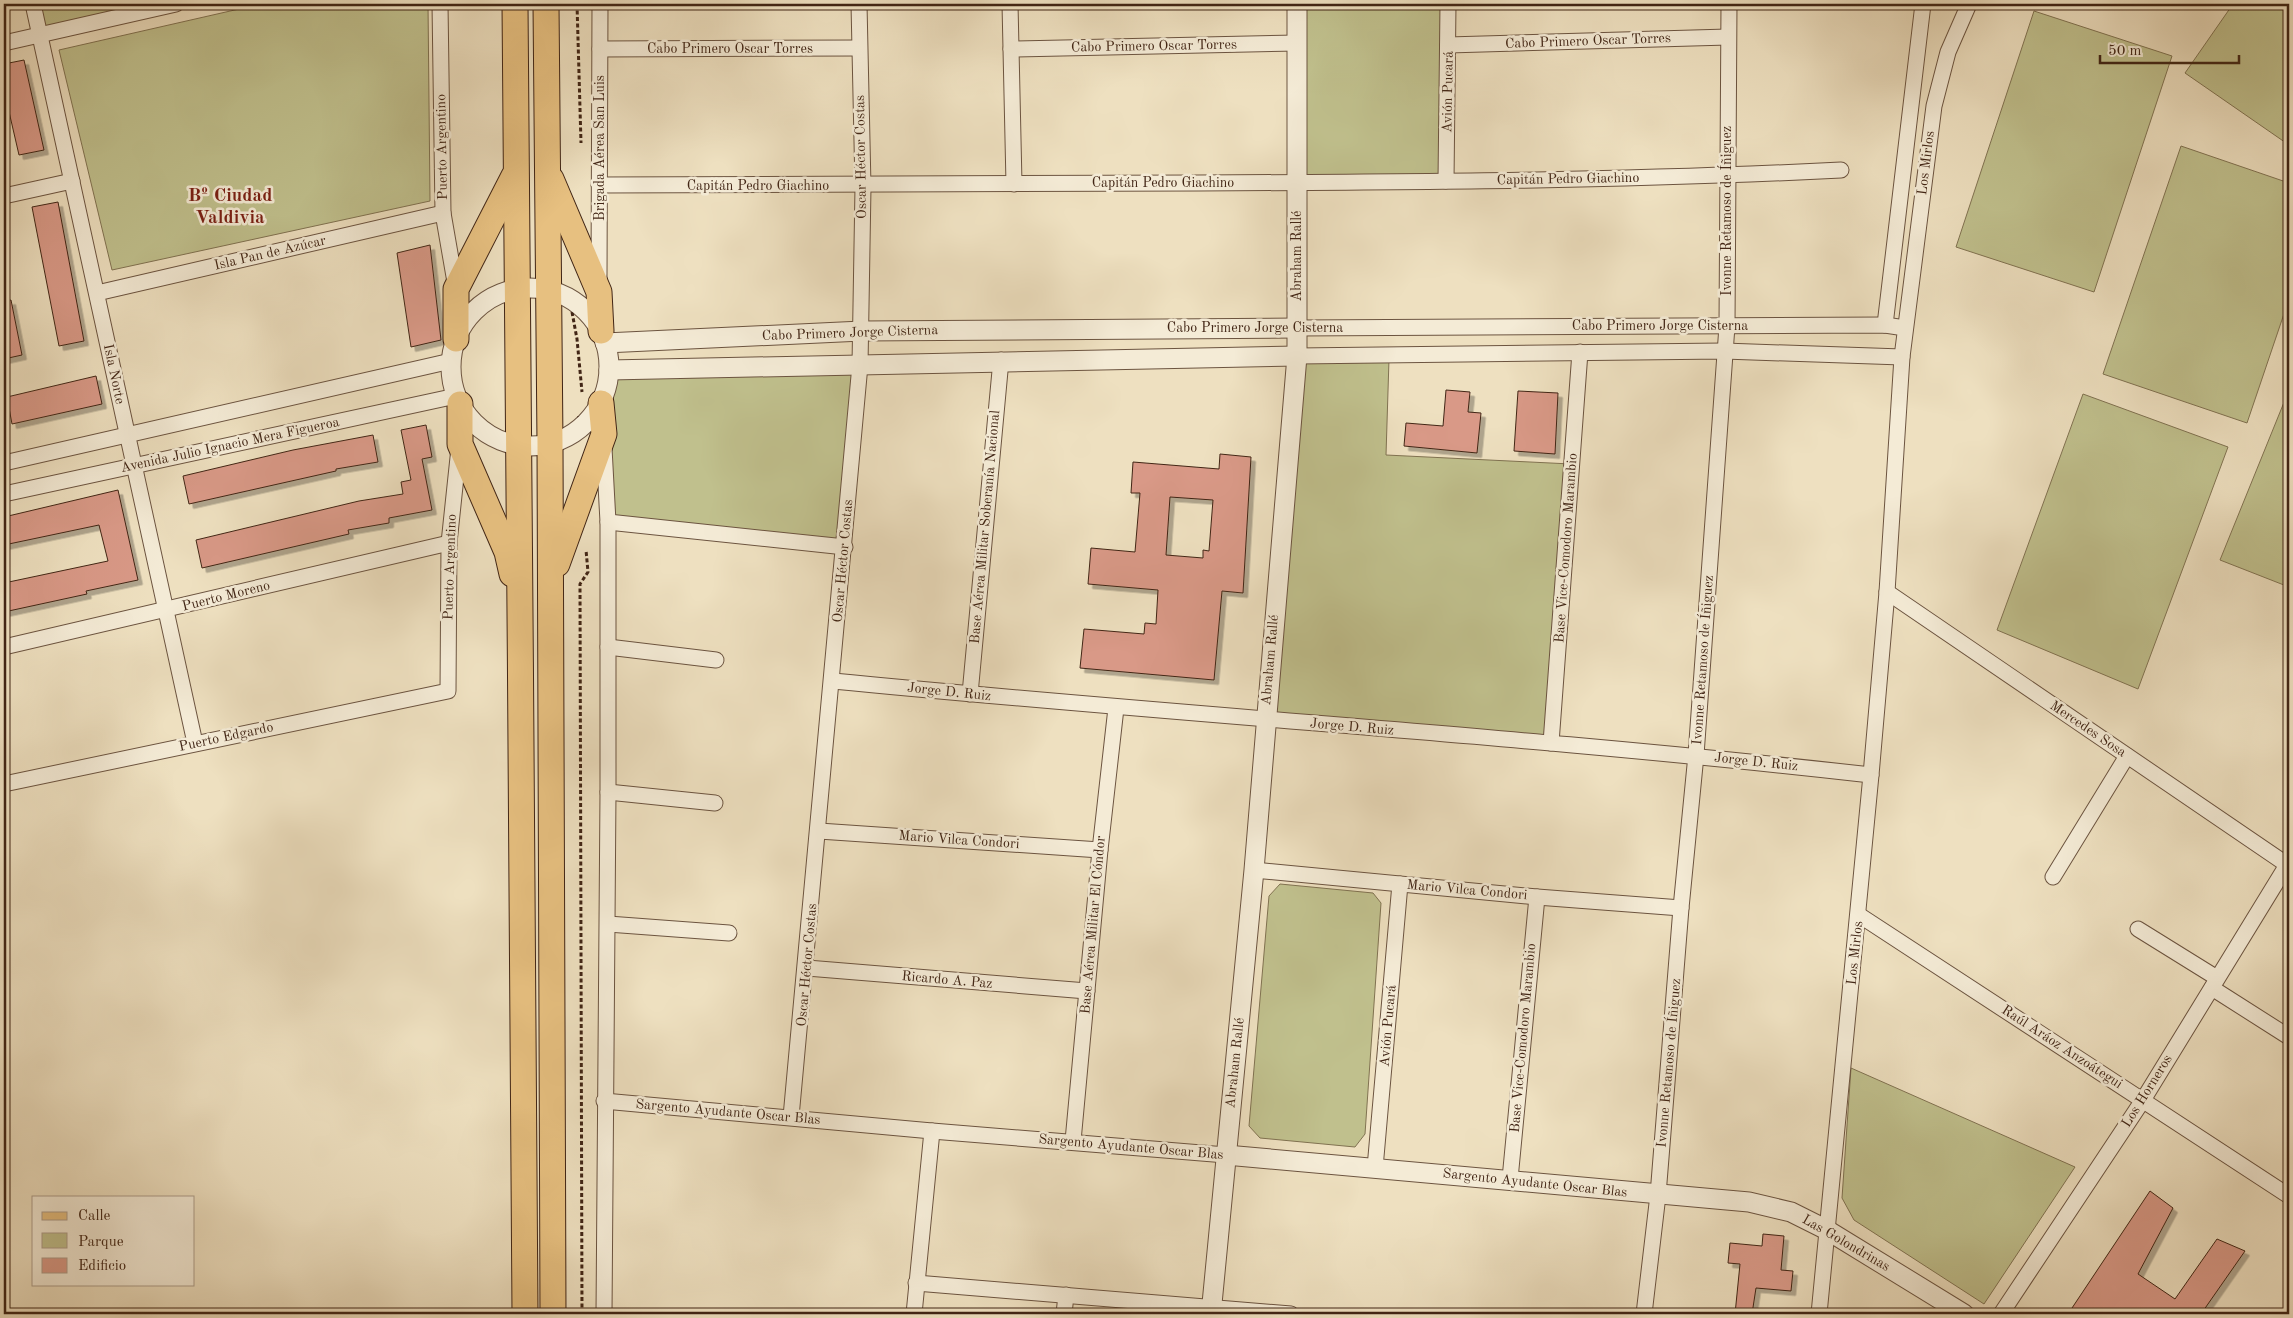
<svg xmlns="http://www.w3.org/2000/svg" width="2293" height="1318" font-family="'Old Standard TT',serif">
<defs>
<filter id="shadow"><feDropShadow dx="4.5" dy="4.5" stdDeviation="0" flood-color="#0004"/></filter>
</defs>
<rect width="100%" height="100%" fill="#eee0c0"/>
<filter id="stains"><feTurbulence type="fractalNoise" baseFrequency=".004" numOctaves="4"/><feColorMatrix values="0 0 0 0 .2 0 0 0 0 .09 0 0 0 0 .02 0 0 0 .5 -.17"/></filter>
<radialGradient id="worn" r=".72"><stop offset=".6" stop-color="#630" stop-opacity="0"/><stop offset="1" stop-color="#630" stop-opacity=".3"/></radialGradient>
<!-- green -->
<g fill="#c0c08d" stroke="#807251">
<path d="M35,4h132l-126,28z"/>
<path d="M261,4h167l2,197 -318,69 -53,-220z"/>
<path d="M1298,4h147v176l-146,1z"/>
<path d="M2233,4h56v141l-104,-72z"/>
<path d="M2034,11l138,45 -78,236 -138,-45z"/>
<path d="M2181,146l108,37v116l-42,124 -144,-49z"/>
<path d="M1300,359h89l-3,96 185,9 -21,278 -284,-23z"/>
<path d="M860,365l-18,179 -233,-23 -6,-118 8,-32z"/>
<path d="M2289,390v197l-69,-27z"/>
<path d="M2083,394l145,53 -90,242 -141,-59z"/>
<path d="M1280,884l93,9 8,10 -16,231 -10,13 -95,-9 -11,-12 20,-230z"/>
<path d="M1851,1068l224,99 -91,137 -130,-84 -12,-22z"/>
</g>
<!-- building -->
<g fill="#d99987" stroke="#412515" fill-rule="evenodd" filter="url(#shadow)">
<path d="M24,60l20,90 -25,5 -15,-65v-26z"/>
<path d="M58,202l26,139 -25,5 -27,-139z"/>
<path d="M430,245l11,95 -30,7 -14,-94z"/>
<path d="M11,300l11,55 -18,4v-58z"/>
<path d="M96,376l6,28 -90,20 -5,-27z"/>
<path d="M1446,390l24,2 -2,20 13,1 -4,40 -73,-7 2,-23 37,3z"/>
<path d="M1518,391l40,2 -3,61 -41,-3z"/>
<path d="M426,425l6,32 -10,2 10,51 -43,8v5l-41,7 1,4 -147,34 -6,-28 163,-39 44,-7 -2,-12 10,-2 -10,-50z"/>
<path d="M373,435l5,27 -42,7v2l-147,33 -6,-28 110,-26z"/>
<path d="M1220,454l31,3 -8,136 -21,-2 -8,89 -134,-12 4,-39 60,5 1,-11 11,1 2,-34 -70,-6 3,-36 44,4 5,-59h-9l2,-31 86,7zM1170,497l43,3 -4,51 -6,-1v8l-37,-3z"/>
<path d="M118,490l20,90 -52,11 1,3 -83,18v-29l104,-22 -9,-36 -95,20v-28z"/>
<path d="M2150,1191l23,17 -35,66 37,25 42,-60 28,12 -44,63h-133z"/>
<path d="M1763,1234l21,2 -3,34 12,1 -2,20 -35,-3 -4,26h-17l5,-50 -12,-1 2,-20 32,3z"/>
</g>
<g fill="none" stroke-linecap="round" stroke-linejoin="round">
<!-- minor casing -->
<g stroke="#6c5440" stroke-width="17">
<g id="minor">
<path d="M33,4l162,739"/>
<path d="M440,4l3,209 13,75"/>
<path d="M1010,4l4,180"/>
<path d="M4,43l172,-39"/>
<path d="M1448,45l280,-8"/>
<path d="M600,49l259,-1"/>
<path d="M1011,49l286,-6"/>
<path d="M1446,181l2,-177"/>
<path d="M599,185c200,1 400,-1 599,-2 215,-1 429,-2 643,-13"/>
<path d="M4,196l68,-15"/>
<path d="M599,280l1,-276"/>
<path d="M97,293l346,-80"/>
<path d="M1885,325l38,-321"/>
<path d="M1297,328l588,-3 20,3"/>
<path d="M1297,356l427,-5 178,6"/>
<path d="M4,463l447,-102"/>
<path d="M4,494l452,-98"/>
<path d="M608,522l237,25"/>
<path d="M1887,592l402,274"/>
<path d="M4,647l445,-104"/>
<path d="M608,647l108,13"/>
<path d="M833,681c346,34 693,55 1038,94"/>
<path d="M970,694l31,-334"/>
<path d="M1551,743l29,-391"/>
<path d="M4,784l444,-93 1,-148 10,-95"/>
<path d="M608,792l107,11"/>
<path d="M819,831l281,19"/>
<path d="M1254,870l283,27 144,11"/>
<path d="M2053,877l74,-121"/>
<path d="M1859,915l430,281"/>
<path d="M608,924l121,9"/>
<path d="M2138,929l79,49"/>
<path d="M807,968l280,23"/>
<path d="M2212,988l77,49"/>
<path d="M604,1101l328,30 294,24"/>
<path d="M791,1117l69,-752 3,-178 -4,-183"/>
<path d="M1073,1141l27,-291 16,-142"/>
<path d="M1375,1168l25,-284"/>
<path d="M1510,1179l27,-282"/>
<path d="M916,1283l375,31"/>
<path d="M604,1314l4,-522v-270l-4,-74"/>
<path d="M914,1314l18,-183"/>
<path d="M1064,1314l2,-19"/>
<path d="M1644,1314l14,-119 23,-287 15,-153 31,-429 2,-322"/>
<path d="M1819,1314l52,-539 16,-183 15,-235 32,-251 14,-54 21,-48"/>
<path d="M2001,1314l142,-214 144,-235"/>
</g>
</g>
<!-- tertiary casing -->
<g stroke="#6c5440" stroke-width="21">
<g id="tertiary">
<circle cx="530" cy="367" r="79"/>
<path d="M605,343l257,-12 435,-3"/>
<path d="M609,370l688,-14"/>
<path d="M1226,1155l523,47 42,10 36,18 137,84"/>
<path d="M1211,1314l43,-444 43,-514v-352"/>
</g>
</g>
<!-- primary casing -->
<g stroke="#412515" stroke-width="27">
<g id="primary">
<path d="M515,4c3,437 8,873 10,1310"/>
<path d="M546,4l4,439 3,871"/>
<path d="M551,179l48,113 2,39"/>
<path d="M456,339v-50l58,-113"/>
<path d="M460,404v40l47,108 5,22"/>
<path d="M557,564l47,-130 -3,-31"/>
</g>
</g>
<!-- path -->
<g stroke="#412515" stroke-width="3" stroke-dasharray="4 2.5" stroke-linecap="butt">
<path d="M577,4l4,139"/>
<path d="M572,312l5,27 5,53"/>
<path d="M578,439l1,-23"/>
<path d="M582,1314l-2,-730 8,-12 -2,-22"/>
</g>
<!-- minor -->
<use href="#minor" stroke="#f4ebd6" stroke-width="15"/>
<!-- tertiary -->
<use href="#tertiary" stroke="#f4ebd6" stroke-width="19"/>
<!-- primary -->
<use href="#primary" stroke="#e7c080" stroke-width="25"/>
</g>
<g text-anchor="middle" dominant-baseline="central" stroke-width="5" stroke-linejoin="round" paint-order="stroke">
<!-- street labels -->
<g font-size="14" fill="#412515" stroke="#f4ebd6">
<text transform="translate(1588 41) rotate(-2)">Cabo Primero Oscar Torres</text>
<text transform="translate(1154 46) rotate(-1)">Cabo Primero Oscar Torres</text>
<text x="730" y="49">Cabo Primero Oscar Torres</text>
<text transform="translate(1448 92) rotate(-89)">Avión Pucará</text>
<text transform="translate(442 147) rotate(-91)">Puerto Argentino</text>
<text transform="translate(600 148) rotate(-90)">Brigada Aérea San Luis</text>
<text transform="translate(861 157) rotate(-91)">Oscar Héctor Costas</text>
<text transform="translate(1926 163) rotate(-83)">Los Mirlos</text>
<text transform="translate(1568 179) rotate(-1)">Capitán Pedro Giachino</text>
<text x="1163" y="183">Capitán Pedro Giachino</text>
<text x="758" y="186">Capitán Pedro Giachino</text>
<text transform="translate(1727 211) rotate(-90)">Ivonne Retamoso de Íñiguez</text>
<text transform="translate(270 253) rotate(-13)">Isla Pan de Azúcar</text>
<text transform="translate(1297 256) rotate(-90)">Abraham Rallé</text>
<text x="1660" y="326">Cabo Primero Jorge Cisterna</text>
<text x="1255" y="328">Cabo Primero Jorge Cisterna</text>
<text transform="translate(850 333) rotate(-2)">Cabo Primero Jorge Cisterna</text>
<text transform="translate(114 374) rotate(78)">Isla Norte</text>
<text transform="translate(230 445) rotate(-12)">Avenida Julio Ignacio Mera Figueroa</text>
<text transform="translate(985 527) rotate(-85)">Base Aérea Militar Soberanía Nacional</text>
<text transform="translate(1566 548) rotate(-86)">Base Vice-Comodoro Marambio</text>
<text transform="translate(843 561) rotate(-85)">Oscar Héctor Costas</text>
<text transform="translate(450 567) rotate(-88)">Puerto Argentino</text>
<text transform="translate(226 596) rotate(-14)">Puerto Moreno</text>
<text transform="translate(1270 660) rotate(-85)">Abraham Rallé</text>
<text transform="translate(1703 660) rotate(-86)">Ivonne Retamoso de Íñiguez</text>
<text transform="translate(949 692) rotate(6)">Jorge D. Ruiz</text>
<text transform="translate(1352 727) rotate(5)">Jorge D. Ruiz</text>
<text transform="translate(2088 729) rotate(34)">Mercedes Sosa</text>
<text transform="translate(226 737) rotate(-12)">Puerto Edgardo</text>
<text transform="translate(1756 762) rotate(6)">Jorge D. Ruiz</text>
<text transform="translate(959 840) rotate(4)">Mario Vilca Condori</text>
<text transform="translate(1467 890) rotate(5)">Mario Vilca Condori</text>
<text transform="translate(1093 925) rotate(-85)">Base Aérea Militar El Cóndor</text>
<text transform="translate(1855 953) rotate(-84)">Los Mirlos</text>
<text transform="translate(807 965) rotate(-85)">Oscar Héctor Costas</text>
<text transform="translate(947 980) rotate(5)">Ricardo A. Paz</text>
<text transform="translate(1388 1026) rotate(-85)">Avión Pucará</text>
<text transform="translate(1523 1038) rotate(-85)">Base Vice-Comodoro Marambio</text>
<text transform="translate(2062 1047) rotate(33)">Raúl Aráoz Anzoátegui</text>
<text transform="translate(1235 1063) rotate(-84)">Abraham Rallé</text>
<text transform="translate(1669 1063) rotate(-85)">Ivonne Retamoso de Íñiguez</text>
<text transform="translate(2147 1091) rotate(-58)">Los Horneros</text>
<text transform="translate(728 1112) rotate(5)">Sargento Ayudante Oscar Blas</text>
<text transform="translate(1131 1147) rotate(5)">Sargento Ayudante Oscar Blas</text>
<text transform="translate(1535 1183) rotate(6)">Sargento Ayudante Oscar Blas</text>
<text transform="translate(1846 1243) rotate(30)">Las Golondrinas</text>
</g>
<!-- district labels -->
<g font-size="19" font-weight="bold" fill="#7a1f14" stroke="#f4ebd6">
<text x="230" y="196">Bº Ciudad<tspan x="230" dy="22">Valdivia</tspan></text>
</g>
</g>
<!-- margin -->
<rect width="2293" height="1318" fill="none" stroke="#eee0c0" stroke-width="20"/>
<rect x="5" y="5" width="2283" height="1308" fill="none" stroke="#412515" stroke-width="2.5"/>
<rect x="10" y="10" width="2273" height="1298" fill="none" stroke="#412515"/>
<!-- legend -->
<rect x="32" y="1196" width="162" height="90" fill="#f4ebd6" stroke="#ac9c89"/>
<rect x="42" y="1212" width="25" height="8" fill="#e7c080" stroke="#ac9c89"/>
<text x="78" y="1220" font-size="15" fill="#412515">Calle</text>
<rect x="42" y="1233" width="25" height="15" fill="#c0c08d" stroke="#ac9c89"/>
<text x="78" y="1246" font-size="15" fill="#412515">Parque</text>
<rect x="42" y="1258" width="25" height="15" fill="#d99987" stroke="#ac9c89"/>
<text x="78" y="1270" font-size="15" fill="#412515">Edificio</text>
<!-- scale -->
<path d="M2100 55v8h139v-8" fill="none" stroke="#412515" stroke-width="2.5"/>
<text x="2108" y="55" font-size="15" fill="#412515" stroke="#f4ebd6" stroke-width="4" paint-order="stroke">50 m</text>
<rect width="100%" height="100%" filter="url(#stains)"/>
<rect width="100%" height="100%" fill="url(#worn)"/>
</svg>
